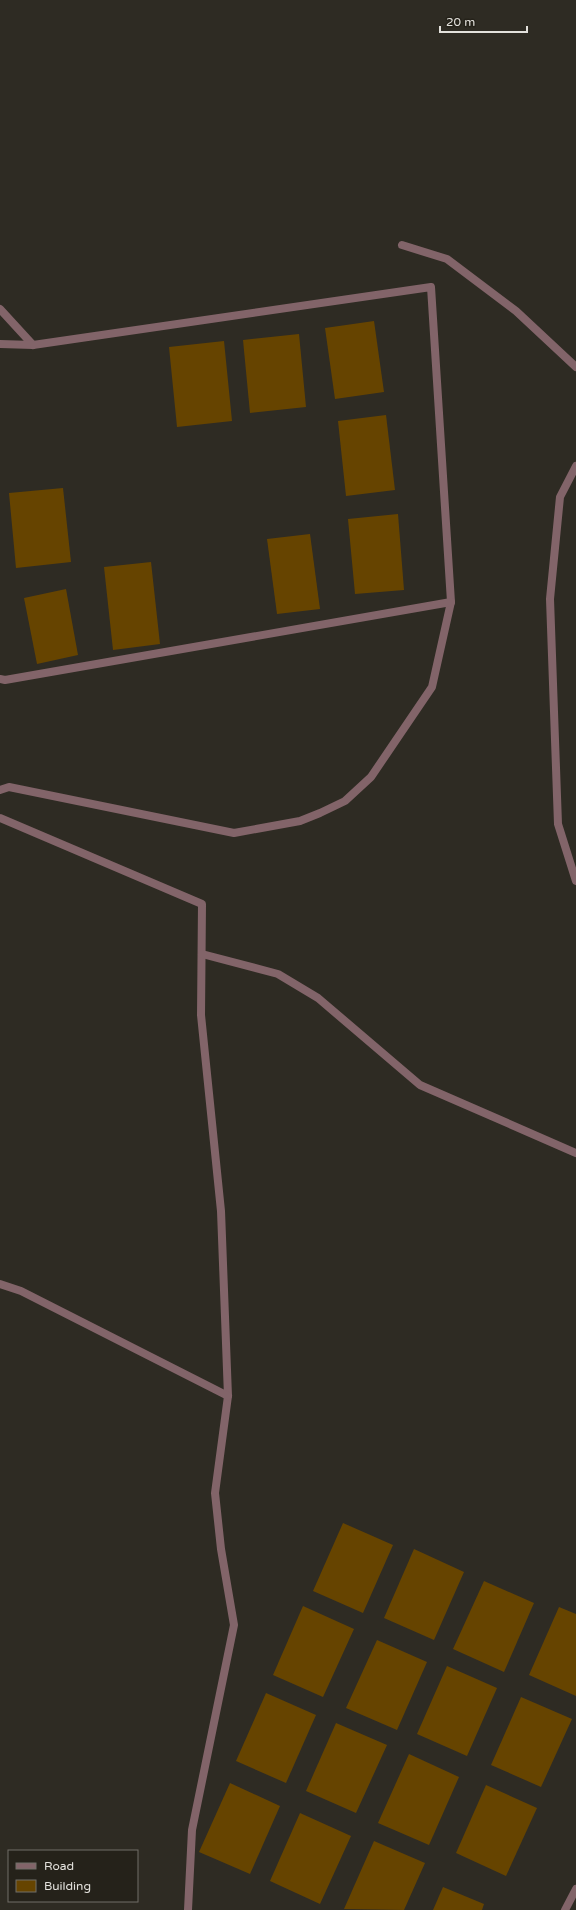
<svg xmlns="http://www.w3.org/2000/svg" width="576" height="1910" font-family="'Varela Round',sans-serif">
<rect width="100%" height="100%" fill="#2e2b23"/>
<!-- building -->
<g fill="#640">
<path d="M374,321l10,71 -49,7 -10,-71z"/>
<path d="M299,334l7,73 -56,6 -7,-73z"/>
<path d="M224,341l8,80 -55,6 -8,-80z"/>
<path d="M386,415l9,75 -49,6 -8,-75z"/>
<path d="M63,488l8,74 -55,6 -7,-75z"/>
<path d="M398,514l6,76 -49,4 -7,-75z"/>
<path d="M310,534l10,75 -43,5 -10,-75z"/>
<path d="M151,562l9,82 -47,6 -9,-83z"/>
<path d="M66,589l12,66 -41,9 -13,-66z"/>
<path d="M343,1523l50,22 -30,68 -50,-22z"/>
<path d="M414,1549l50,23 -30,68 -50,-22z"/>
<path d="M484,1581l50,22 -30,69 -51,-23z"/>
<path d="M303,1606l51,23 -31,68 -50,-22z"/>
<path d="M559,1607l17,7v82l-47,-21z"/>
<path d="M377,1640l50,22 -30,68 -51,-22z"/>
<path d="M447,1666l50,22 -30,68 -50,-22z"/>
<path d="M266,1693l50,22 -30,68 -50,-22z"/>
<path d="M521,1697l51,22 -31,68 -50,-22z"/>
<path d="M336,1723l51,22 -31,68 -50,-22z"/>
<path d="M409,1754l50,23 -30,68 -51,-22z"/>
<path d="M230,1783l50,23 -30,68 -51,-22z"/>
<path d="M486,1785l51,23 -31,68 -50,-23z"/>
<path d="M300,1813l51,23 -31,68 -50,-23z"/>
<path d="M374,1841l51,22 -21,47 -60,-1z"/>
<path d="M443,1887l41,17 -2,6h-49z"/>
</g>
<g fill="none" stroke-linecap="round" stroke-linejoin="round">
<!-- service -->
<path stroke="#826469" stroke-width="8" d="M402,245l45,14 69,52 60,56"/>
<!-- minor -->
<g stroke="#826469" stroke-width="8">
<path d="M0,309l33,36"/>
<path d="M0,344l33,1 398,-58 20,315 -19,85 -61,90 -26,24 -25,12 -20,8 -66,12 -225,-46 -9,3"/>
<path d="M576,466l-16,31 -10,102 8,225 18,57"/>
<path d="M0,679l5,1 446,-78"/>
<path d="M0,818l202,86 -1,111 20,196 7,185 -13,97 6,56 13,76 -42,205 -4,80"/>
<path d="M202,954l76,20 40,24 102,87 156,68"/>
<path d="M0,1284l21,7 207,105"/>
<path d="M565,1910l11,-21"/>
</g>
</g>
<!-- legend -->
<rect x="8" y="1850" width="130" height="52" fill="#25221a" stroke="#716e68"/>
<rect x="16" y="1863" width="20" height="6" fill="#826469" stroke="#716e68"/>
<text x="44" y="1870" font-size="12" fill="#e3e1dc">Road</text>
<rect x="16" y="1880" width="20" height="12" fill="#664400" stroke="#716e68"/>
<text x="44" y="1890" font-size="12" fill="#e3e1dc">Building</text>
<!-- scale -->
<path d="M440 26v6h87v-6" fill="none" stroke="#e3e1dc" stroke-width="2"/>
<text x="446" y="26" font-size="12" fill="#e3e1dc" stroke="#25221a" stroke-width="3" paint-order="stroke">20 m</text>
</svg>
